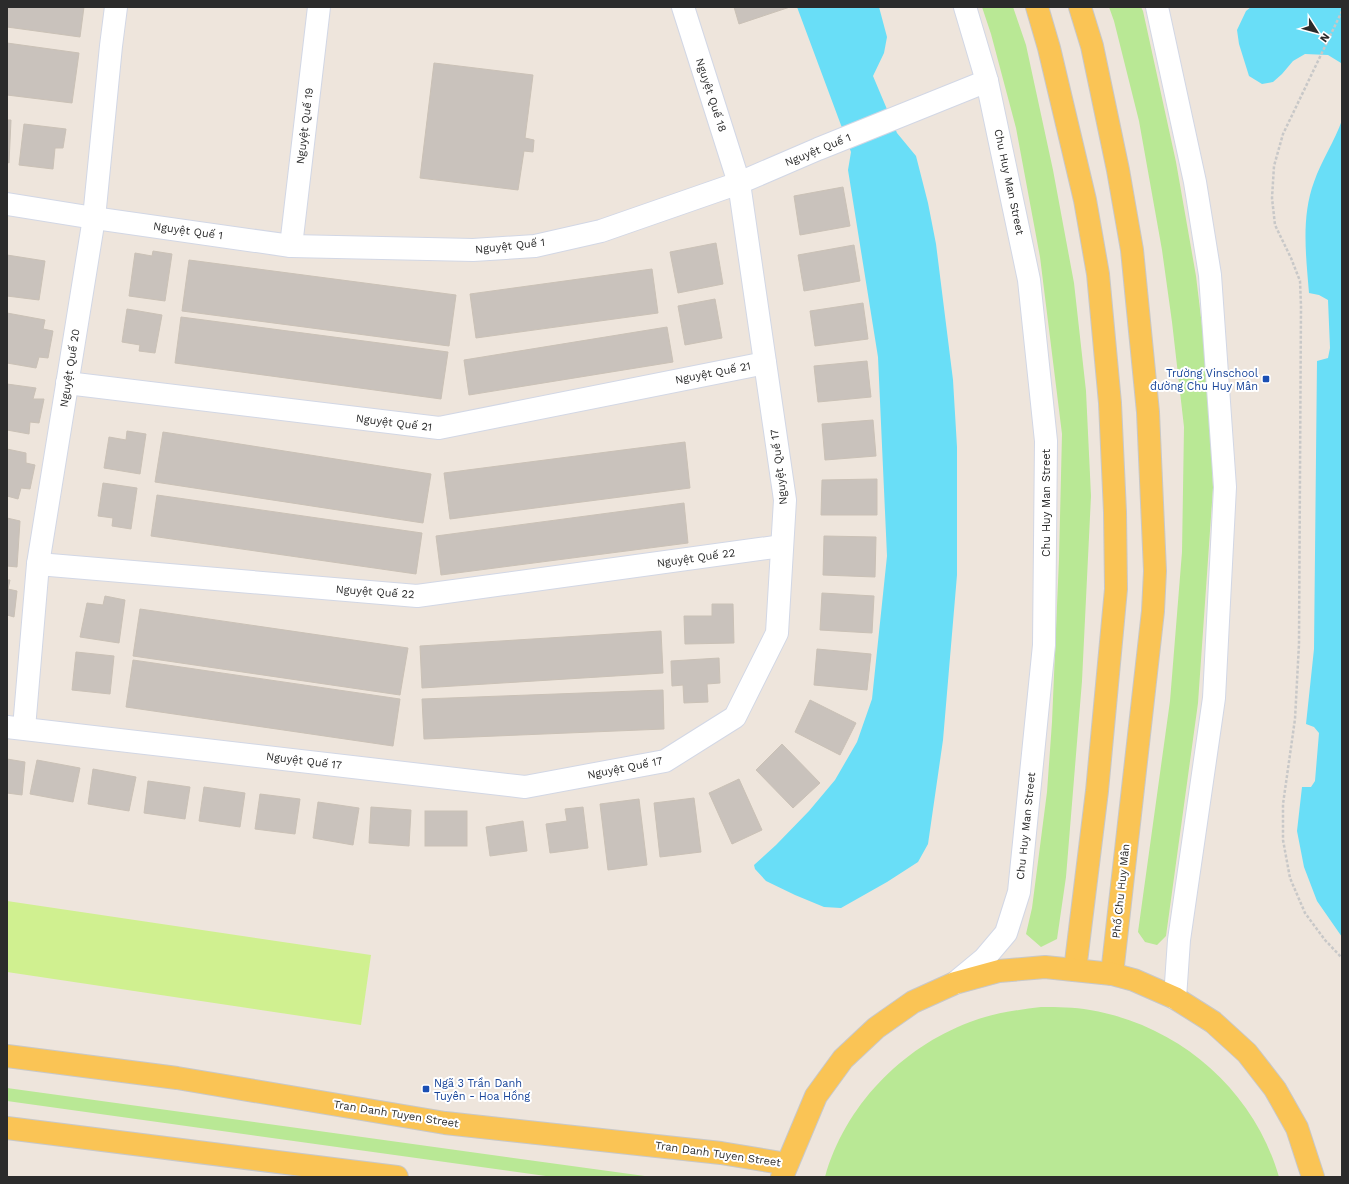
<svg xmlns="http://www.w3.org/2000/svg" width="1349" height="1184" font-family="'Work Sans',sans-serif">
<rect width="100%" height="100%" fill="#eee5dc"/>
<!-- green -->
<g fill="#b9e895">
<path d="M982,7h31l13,38 27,125 21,113 12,108 5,105 -9,185 -16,196 -9,62 -16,8 -15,-13 6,-26 15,-116 5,-70 7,-163 3,-125 -22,-177 -24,-129 -25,-94z"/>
<path d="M1109,7h32l2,4 33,151 20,114 13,108 4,104 -15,215 -32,233 -9,9 -12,-3 -7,-10 32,-231 12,-149 2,-125 -12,-105 -10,-72 -23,-129 -25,-100z"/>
<path d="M1041,1007c17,0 33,0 49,3 89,15 164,80 189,167h-454c20,-71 76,-129 145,-155 23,-9 47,-12 71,-15z"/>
<path d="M7,1088l645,89h-99l-546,-76z"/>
</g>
<!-- pitch -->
<path fill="#d0f090" d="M7,901l364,54 -10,70 -354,-53z"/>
<!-- water -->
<g fill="#69def7">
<path d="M797,7h82l8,30 -3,16 -11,23 24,57 19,23 12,47 8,41 17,136 4,67v128l-14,165 -15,104 -10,18 -31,20 -46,26 -17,-1 -29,-12 -29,-14 -11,-12 -1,-4 22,-20 33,-34 26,-31 22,-38 15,-43 15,-143 -9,-199 -30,-187 3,-18z"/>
<path d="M1251,7h91v59l-1,-3 -13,-8 -23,-1 -12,7 -11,13 -9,8 -11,2 -13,-8 -10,-32 -2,-14 9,-19z"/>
<path d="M1342,120v817l-25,-36 -13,-34 -7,-36 5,-44h9l4,-6 4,-48 -5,-6 -8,-3 8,-75 3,-288 11,-3 2,-10 -2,-48 -9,-5 -10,-2c-3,-37 -8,-76 5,-111 7,-21 21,-41 28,-62z"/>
</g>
<!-- building -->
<g fill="#c9c2bc" stroke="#cac1b6">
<path d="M7,7h77l-4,30 -73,-10z"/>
<path d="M734,7h56l-51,17z"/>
<path d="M7,43l72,10 -7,50 -65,-8z"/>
<path d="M434,63l99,12 -8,63 9,2 -1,12 -9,-1 -6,39 -98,-12z"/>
<path d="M7,120h4l-2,43 -2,-1z"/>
<path d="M24,124l42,5 -3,19h-8l-2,21 -34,-4z"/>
<path d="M843,187l7,39 -50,9 -6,-39z"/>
<path d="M716,243l7,41 -45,9 -8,-41z"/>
<path d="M854,245l6,36 -56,10 -6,-36z"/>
<path d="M153,251l19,3 -7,47 -36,-5 6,-43 17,3z"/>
<path d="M7,255l38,6 -6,39 -32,-4z"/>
<path d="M189,260l267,35 -7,51 -267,-35z"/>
<path d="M652,269l6,44 -182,25 -6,-44z"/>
<path d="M715,299l7,39 -37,7 -7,-39z"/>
<path d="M863,303l5,36 -53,7 -5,-35z"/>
<path d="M127,309l35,6 -7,38 -16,-2 1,-6 -18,-3z"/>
<path d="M7,313l38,7 -2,9 10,2 -5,27 -9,-1 -3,11 -29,-5z"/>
<path d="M181,317l267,35 -7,47 -266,-36z"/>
<path d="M667,327l6,35 -204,33 -5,-35z"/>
<path d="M867,361l4,36 -53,5 -4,-36z"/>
<path d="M7,384l29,4 -3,11h11l-5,24 -9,-1 -1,12 -22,-4z"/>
<path d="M873,420l3,36 -51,4 -3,-36z"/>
<path d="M127,431l19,3 -6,40 -36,-6 5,-31 17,3z"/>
<path d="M163,432l268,42 -8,49 -268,-41z"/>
<path d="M685,442l5,46 -240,31 -6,-46z"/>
<path d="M7,449l19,4v10l9,2 -5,24 -9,-1 -3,11 -11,-3z"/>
<path d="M877,479v36h-56l1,-35z"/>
<path d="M103,483l34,5 -6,41 -19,-3 1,-8 -15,-2z"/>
<path d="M157,495l265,38 -6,41 -265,-38z"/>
<path d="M684,503l4,40 -247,32 -5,-39z"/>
<path d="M7,518l13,3 -3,46 -10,-1z"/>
<path d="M824,536l52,1 -1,40 -52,-2z"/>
<path d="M7,580h3l-2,9 9,2 -3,26 -7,-2z"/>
<path d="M822,593l52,3 -2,37 -52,-3z"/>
<path d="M105,596l20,4 -6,43 -39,-6 7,-34 16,2z"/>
<path d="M712,604h21l1,39 -49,1 -1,-28h28z"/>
<path d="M140,609l268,39 -8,47 -267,-39z"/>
<path d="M661,631l2,42 -241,15 -2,-42z"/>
<path d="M817,649l54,5 -4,36 -53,-5z"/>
<path d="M76,652l38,4 -4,38 -38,-4z"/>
<path d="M719,658l1,25 -13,1 1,18 -24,1 -1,-18 -11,1 -1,-25z"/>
<path d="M133,660l267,39 -7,47 -267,-39z"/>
<path d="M663,690l1,39 -240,10 -2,-40z"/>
<path d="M810,700l46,23 -16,32 -45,-23z"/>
<path d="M782,744l38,39 -27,25 -37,-38z"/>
<path d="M7,759l18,3 -3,33 -15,-2z"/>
<path d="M37,760l43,8 -7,34 -43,-8z"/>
<path d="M93,769l43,8 -7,34 -41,-7z"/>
<path d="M739,779l23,51 -30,14 -23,-51z"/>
<path d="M148,781l42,6 -5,32 -41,-6z"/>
<path d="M204,787l41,6 -5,34 -41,-6z"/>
<path d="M260,794l40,5 -5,35 -40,-5z"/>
<path d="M694,798l7,54 -41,5 -6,-54z"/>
<path d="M639,799l8,66 -39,5 -8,-66z"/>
<path d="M318,802l41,6 -6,37 -40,-7z"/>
<path d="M371,807l40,3 -2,36 -40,-3z"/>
<path d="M583,807l5,41 -38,5 -4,-29 21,-3 -2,-12z"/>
<rect x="425" y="811" width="42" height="35"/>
<path d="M523,821l4,30 -37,5 -4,-29z"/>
</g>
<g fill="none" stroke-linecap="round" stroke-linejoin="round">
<!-- minor casing -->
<g stroke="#d2d7e5" stroke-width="24">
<g id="minor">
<path d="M7,204l87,14 197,28 182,4 62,-4 66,-15 138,-48 79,-34 169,-68"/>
<path d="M291,246l28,-239"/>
<path d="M67,383l372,45 326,-65"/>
<path d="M38,564l379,32 365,-50"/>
<path d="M7,727l518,60 140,-26 70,-44 42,-84 8,-133 -46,-317 -56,-176"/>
<path d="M24,728l14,-164 56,-346 17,-172 5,-39"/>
</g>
</g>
<!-- secondary casing -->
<g stroke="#d2d7e5" stroke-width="24">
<g id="secondary">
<path d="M1157,7l38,175 15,93 15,212 -11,211 -35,242 -4,58"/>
<path d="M955,983l29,-24 22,-26 13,-41 25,-247 2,-204 -17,-161 -42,-199 -22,-74"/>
</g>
</g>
<!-- primary casing -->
<g stroke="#c8c8c8" stroke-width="24">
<g id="primary">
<path d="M1037,7l12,41 36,152 13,74 12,129 5,109 1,77 -19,202 -22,179"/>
<path d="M1080,7l12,39 26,124 14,80 16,162 7,159 -2,40 -41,363"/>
<path d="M7,1056l170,22 268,45 276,30 66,11"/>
<path d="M7,1128l390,49"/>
<path d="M782,1177l34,-81 27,-37 33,-31 37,-26 42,-19 44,-12 46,-4 67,7 22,6 41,18 38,24 34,31 28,36 22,39 16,49"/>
</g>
</g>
<!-- path -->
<path stroke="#c8c8c8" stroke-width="2.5" stroke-dasharray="3 2" stroke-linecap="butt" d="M1342,11l-59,123 -9,32 -2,32 3,27 16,33 9,23 1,25 -2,338 -4,75 -12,85v36l7,38 15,35 20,27 17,18"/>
<!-- minor -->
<use href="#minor" stroke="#fff" stroke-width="22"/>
<!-- secondary -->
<use href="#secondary" stroke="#fff" stroke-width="22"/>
<!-- primary -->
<use href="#primary" stroke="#fac455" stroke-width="22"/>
</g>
<!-- markers -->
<g fill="#1a4fb4" stroke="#fff" stroke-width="1.5">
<rect x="1262" y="375" width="8" height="8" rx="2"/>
<rect x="422" y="1085" width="8" height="8" rx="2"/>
</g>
<g text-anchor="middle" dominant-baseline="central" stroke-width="4" stroke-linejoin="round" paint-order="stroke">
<!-- street labels -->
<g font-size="11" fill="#2b2b2b" stroke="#fff">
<text transform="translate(711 95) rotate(72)">Nguyệt Quế 18</text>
<text transform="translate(305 126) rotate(-83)">Nguyệt Quế 19</text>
<text transform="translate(818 150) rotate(-22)">Nguyệt Quế 1</text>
<text transform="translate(1009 182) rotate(78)">Chu Huy Man Street</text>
<text transform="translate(188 231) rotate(8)">Nguyệt Quế 1</text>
<text transform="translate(510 246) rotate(-6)">Nguyệt Quế 1</text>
<text transform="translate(70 368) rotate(-81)">Nguyệt Quế 20</text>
<text transform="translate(713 373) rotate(-11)">Nguyệt Quế 21</text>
<text transform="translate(394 423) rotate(7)">Nguyệt Quế 21</text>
<text transform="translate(779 467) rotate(-97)">Nguyệt Quế 17</text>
<text transform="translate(1046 503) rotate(-90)">Chu Huy Man Street</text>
<text transform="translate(696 558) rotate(-8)">Nguyệt Quế 22</text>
<text transform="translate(375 592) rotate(4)">Nguyệt Quế 22</text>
<text transform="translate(304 761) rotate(7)">Nguyệt Quế 17</text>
<text transform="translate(625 768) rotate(-11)">Nguyệt Quế 17</text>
<text transform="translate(1026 826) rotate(-84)">Chu Huy Man Street</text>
<text transform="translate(1121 891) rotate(-84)">Phố Chu Huy Mân</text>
<text transform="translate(396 1114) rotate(9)">Tran Danh Tuyen Street</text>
<text transform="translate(718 1154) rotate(8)">Tran Danh Tuyen Street</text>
</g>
<!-- transit labels -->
<g font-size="11" fill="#164399" stroke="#fff" text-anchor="end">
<text x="1258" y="373">Trường Vinschool<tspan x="1258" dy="13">đường Chu Huy Mân</tspan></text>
<text x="434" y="1083" text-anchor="start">Ngã 3 Trần Danh<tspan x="434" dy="13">Tuyên - Hoa Hồng</tspan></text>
</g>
</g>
<!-- border -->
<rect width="1349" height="1184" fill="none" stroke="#2b2b2b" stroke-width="16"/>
<!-- north arrow -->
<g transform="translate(1317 32) rotate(126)" stroke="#ffffff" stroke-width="3" paint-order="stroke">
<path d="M0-3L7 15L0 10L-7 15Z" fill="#2b2b2b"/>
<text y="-6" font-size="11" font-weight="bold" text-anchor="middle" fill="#2b2b2b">N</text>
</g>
</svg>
